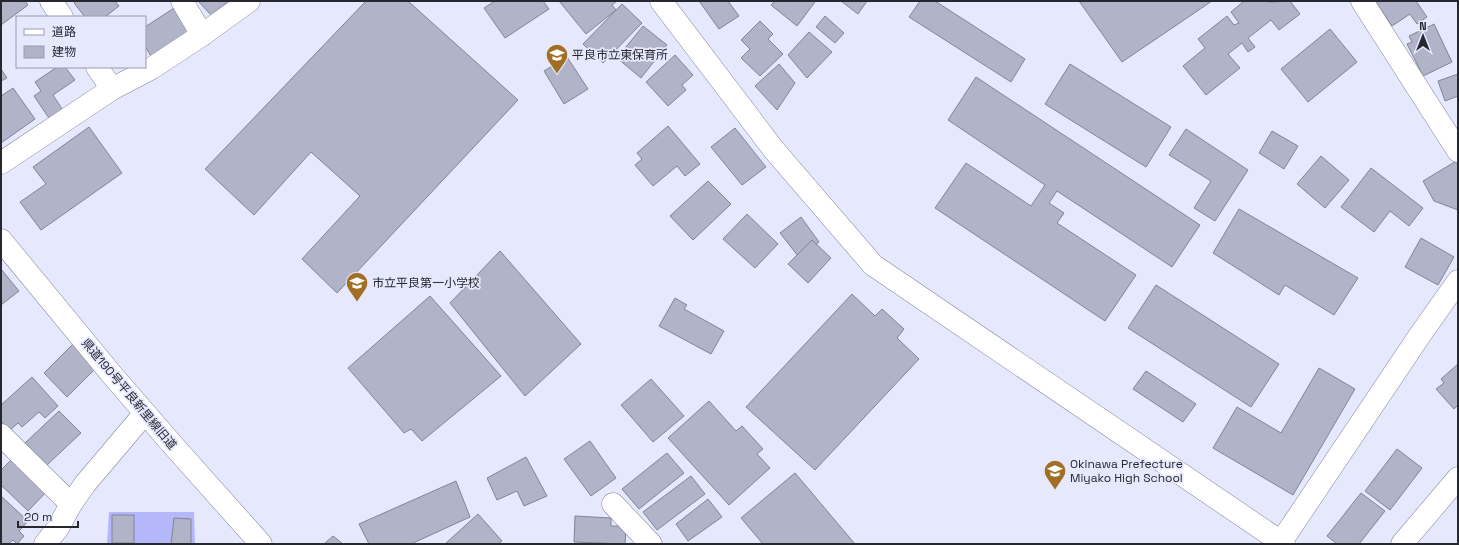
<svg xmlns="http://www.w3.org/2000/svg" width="1459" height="545" font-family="'Space Grotesk','Noto Sans JP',sans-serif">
<rect width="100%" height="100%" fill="#e6e8fe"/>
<!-- garden -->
<path fill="#b4b8fa" d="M109,512h85l1,32h-88z"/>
<!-- building -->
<g fill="#b1b3c8" stroke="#818397">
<path d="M1,1h24l3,4 -27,20z"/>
<path d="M76,1h39l4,5 -14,11h-20l-11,-14z"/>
<path d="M198,1h31l-18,14z"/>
<path d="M366,1h42l110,99 -181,193 -35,-34 58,-63 -49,-44 -57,63 -49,-46z"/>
<path d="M495,1h48l6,8 -44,29 -21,-30z"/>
<path d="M559,1h58l-5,4 4,5 -30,24z"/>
<path d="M699,1h29l11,15 -20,13z"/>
<path d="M775,1h39l1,1 -18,24 -26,-21z"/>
<path d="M841,1h26l-9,13z"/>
<path d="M920,1h15l90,58 -14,23 -102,-65z"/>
<path d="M1079,1h133l-90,61z"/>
<path d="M1244,1h24l1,1 21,-1 10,13 -21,16 -8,-10 -23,18 7,9 -7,5 -6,-9 -14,11 12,14 -34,27 -23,-29 22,-18 -7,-9 29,-23 7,9 5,-2 -8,-11z"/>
<path d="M1375,1h41l11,16 -10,7 -7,-10 -18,12z"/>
<path d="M622,4l20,19 -39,40 -20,-19z"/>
<path d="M174,8l17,25 -39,25 -7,-12v-19z"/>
<path d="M825,16l19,17 -9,10 -19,-16z"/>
<path d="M760,21l13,13 -5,5 15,15 -23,22 -19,-18 9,-9 -9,-9z"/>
<path d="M1434,24l18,38 -29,14 -16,-32 5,-2 -3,-6z"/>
<path d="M643,26l24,19 -26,33 -24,-20z"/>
<path d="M1330,29l27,33 -49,40 -27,-33z"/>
<path d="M809,32l23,20 -25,26 -19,-23z"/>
<path d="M675,55l18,20 -11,10 4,5 -18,16 -22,-24z"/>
<path d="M567,57l21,32 -24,15 -20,-33z"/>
<path d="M779,64l16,19 -18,27 -22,-24z"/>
<path d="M1070,64l101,63 -25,40 -101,-63z"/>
<path d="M57,67h8l10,13 -22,15 11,17 -13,9 -17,-25 7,-5 -6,-9z"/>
<path d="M1,69l6,9 -6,3z"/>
<path d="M1458,74v22l-13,5 -7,-20z"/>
<path d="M976,77l224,148 -28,42 -115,-76 -8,12 15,10 -7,10 79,52 -31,46 -170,-113 31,-45 65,43 14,-21 -97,-65z"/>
<path d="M13,88l22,31 -34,24v-47z"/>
<path d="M668,126l32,38 -15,12 -8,-10 -24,20 -18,-21 7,-6 -5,-6z"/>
<path d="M89,127l33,46 -81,57 -21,-28 26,-18 -13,-17z"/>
<path d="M735,128l31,39 -24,18 -31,-38z"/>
<path d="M1186,129l62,41 -33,51 -21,-13 17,-27 -42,-26z"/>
<path d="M1272,131l26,15 -14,23 -25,-16z"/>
<path d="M1321,156l28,24 -24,28 -28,-24z"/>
<path d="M1458,160v50l-24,-9 -11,-20z"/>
<path d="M1371,168l52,40 -14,18 -19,-15 -16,21 -33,-25z"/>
<path d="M708,181l23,23 -38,36 -23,-24z"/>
<path d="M1239,209l119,69 -24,37 -49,-30 -6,10 -66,-42z"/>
<path d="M747,214l31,30 -23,24 -32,-29z"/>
<path d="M801,217l18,25 -11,8 3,4 -9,7 -22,-28z"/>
<path d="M1421,238l33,19 -16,28 -33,-18z"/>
<path d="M812,240l19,18 -23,25 -20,-19z"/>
<path d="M500,251l81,93 -56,52 -75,-93z"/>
<path d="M1,269l18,22 -18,14z"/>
<path d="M1156,285l123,79 -28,43 -123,-79z"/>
<path d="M852,294l23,22 7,-7 22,20 -7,9 22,21 -104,111 -69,-63z"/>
<path d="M430,296l71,80 -79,65 -11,-12 -7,4 -56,-65z"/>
<path d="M675,298l12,7 -3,4 40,22 -13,23 -52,-28z"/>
<path d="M75,342l24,23 -32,32 -23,-24z"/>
<path d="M1458,364v41l-4,4 -18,-20 8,-6 -3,-4z"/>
<path d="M1319,368l36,21 -62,106 -80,-47 24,-41 44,26z"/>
<path d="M1146,371l50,33 -13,18 -50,-33z"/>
<path d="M32,377l26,29 -13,12 -6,-6 -17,15 -4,-4 -9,8 -8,-10v-16z"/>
<path d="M651,379l33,37 -31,26 -32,-37z"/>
<path d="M709,401l27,30 6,-5 21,23 -6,5 13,14 -41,37 -61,-67z"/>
<path d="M59,411l22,22 -34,32 -22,-22z"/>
<path d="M590,441l26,37 -25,18 -27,-37z"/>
<path d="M1397,449l25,19 -32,42 -25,-19z"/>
<path d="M667,453l17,20 -45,36 -17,-20z"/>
<path d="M17,454l35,32 -24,25 -27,-26v-15z"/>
<path d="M526,457l21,39 -23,10 -7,-15 -20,9 -10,-22z"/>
<path d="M795,473l60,71h-92l-22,-26z"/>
<path d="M691,476l14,18 -48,36 -14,-18z"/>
<path d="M456,481l14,36 -59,27h-42l-10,-20z"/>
<path d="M1361,493l24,18 -26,33h-22l-10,-8z"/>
<path d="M1,496l27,25 -9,10 5,5 -7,8 -4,-4 -5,4h-7z"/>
<path d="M708,499l14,18 -34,24 -12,-17z"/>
<path d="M478,514l24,27 -4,3h-52v-1z"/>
<rect x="112" y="515" width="22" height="28"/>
<path d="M575,516l36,2v8h15l-1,18 -51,-2z"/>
<path d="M174,518l17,1v25h-20z"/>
<path d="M333,536l10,8h-19z"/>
</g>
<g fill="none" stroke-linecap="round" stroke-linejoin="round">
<!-- minor casing -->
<g stroke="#84869a" stroke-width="23">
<g id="minor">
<path d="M51,1l11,16"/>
<path d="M182,1l20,34"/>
<path d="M1362,1l96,150"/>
<path d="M97,67l15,22"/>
<path d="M1,163l111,-74 40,-21 50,-33 47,-34"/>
<path d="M1,435l70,69 -13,24 -13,16"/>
<path d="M613,504l38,40"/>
<path d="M1281,542l139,-207 38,-54"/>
</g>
</g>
<!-- tertiary casing -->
<g stroke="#84869a" stroke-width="23">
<g id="tertiary">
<path d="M661,1l113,149 99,115 411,279"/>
<path d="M1,240l112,136 58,67 90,101"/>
<path d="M71,504l14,-20 60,-71"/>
<path d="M1402,544l56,-66"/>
</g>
</g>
<!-- minor -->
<use href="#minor" stroke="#fff" stroke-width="22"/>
<!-- tertiary -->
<use href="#tertiary" stroke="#fff" stroke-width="22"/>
</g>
<!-- icons -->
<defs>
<g id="school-pin" transform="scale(1.15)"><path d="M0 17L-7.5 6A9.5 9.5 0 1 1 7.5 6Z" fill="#a16e24" stroke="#e6e8fe"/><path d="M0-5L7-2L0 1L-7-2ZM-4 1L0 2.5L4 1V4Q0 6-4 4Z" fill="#fff"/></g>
</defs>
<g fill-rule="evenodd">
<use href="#school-pin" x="557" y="55"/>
<use href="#school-pin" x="357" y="283"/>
<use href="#school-pin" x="1055" y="471"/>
</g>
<g text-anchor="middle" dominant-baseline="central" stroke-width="3.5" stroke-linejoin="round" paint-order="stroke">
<!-- poi labels -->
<g font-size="12" fill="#26272f" stroke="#e6e8fe" text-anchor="start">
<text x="572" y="55">平良市立東保育所</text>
<text x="372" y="283">市立平良第一小学校</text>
<text x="1070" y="464">Okinawa Prefecture<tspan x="1070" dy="14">Miyako High School</tspan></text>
</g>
<!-- street labels -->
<g font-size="12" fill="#26272f" stroke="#e6e8fe">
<text transform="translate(129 394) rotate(50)">県道190号平良新里線旧道</text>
</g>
</g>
<!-- border -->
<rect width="1459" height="545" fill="none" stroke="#26272f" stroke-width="4"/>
<!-- legend -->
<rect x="16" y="16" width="130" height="52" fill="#e6e8fe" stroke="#999bab"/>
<rect x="24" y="29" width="20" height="6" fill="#ffffff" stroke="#999bab"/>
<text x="52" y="36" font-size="12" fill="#26272f">道路</text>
<rect x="24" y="46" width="20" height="12" fill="#b1b3c8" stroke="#999bab"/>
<text x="52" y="56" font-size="12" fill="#26272f">建物</text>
<!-- north arrow -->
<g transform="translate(1423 36)" stroke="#e6e8fe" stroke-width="3" paint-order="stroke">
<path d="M0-3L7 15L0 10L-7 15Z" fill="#26272f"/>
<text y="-6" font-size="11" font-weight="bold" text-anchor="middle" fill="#26272f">N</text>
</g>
<!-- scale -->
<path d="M18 521v6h60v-6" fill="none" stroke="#26272f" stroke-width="2"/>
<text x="24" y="521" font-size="12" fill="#26272f" stroke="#e6e8fe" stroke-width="3" paint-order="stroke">20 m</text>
</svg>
